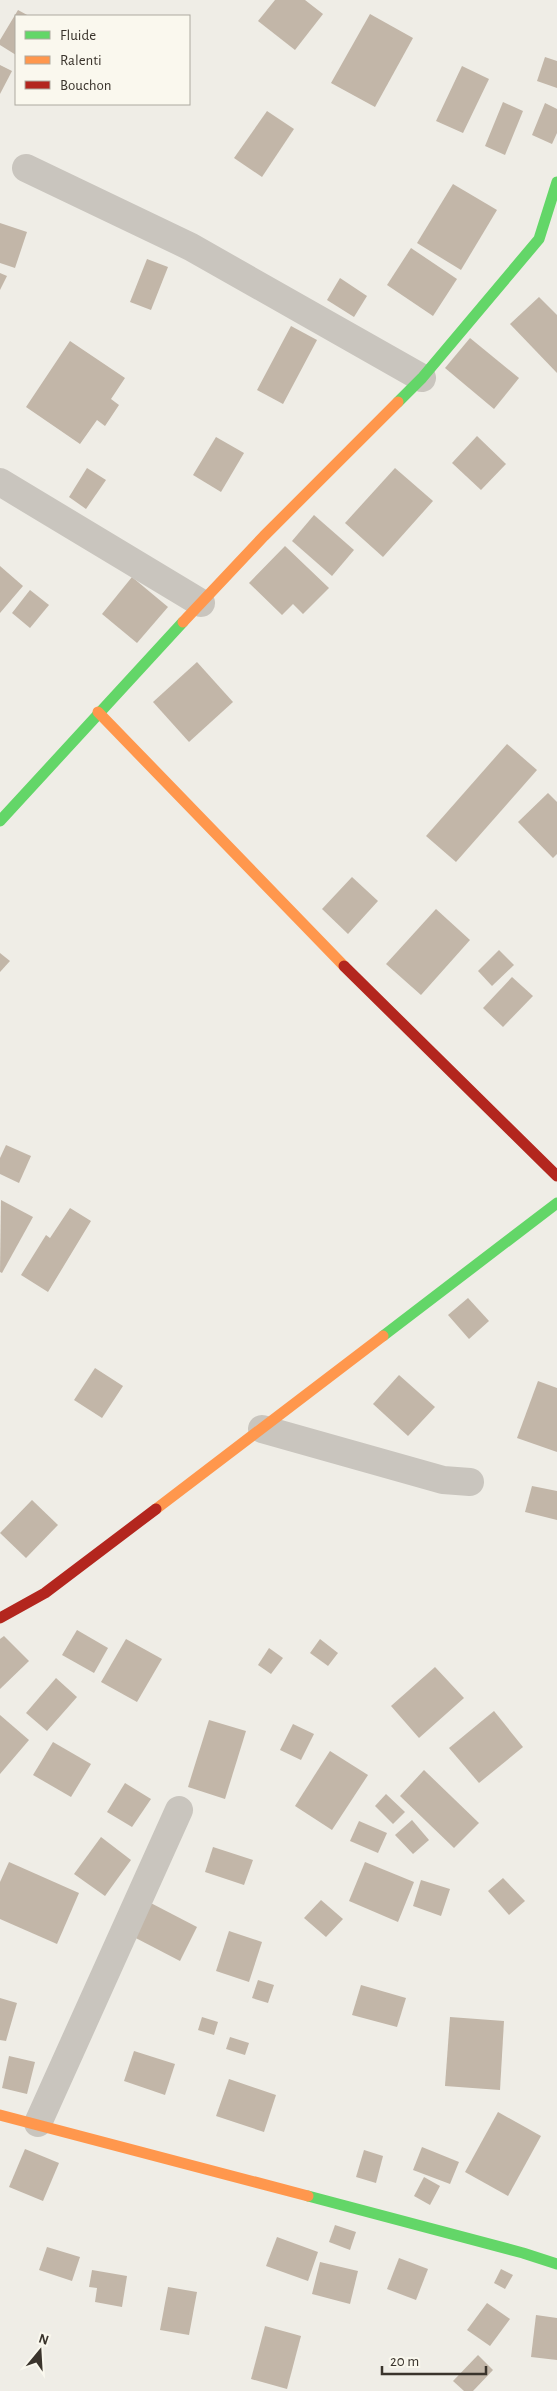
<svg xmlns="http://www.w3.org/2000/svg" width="557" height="2391" font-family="'Alegreya Sans',sans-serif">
<rect width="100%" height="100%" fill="#efede6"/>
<!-- building -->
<g fill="#c2b6a8">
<path d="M275,0h30l18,14 -28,36 -37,-29z"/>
<path d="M18,10l11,6h-13v39l-16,-10v-5z"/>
<path d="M370,14l43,24 -38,69 -44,-24z"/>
<path d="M545,57l12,4v27l-20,-7z"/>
<path d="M0,65l12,6 -12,23z"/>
<path d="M462,66l27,13 -26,54 -27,-12z"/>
<path d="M503,102l20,9 -18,44 -20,-9z"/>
<path d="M545,103l12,6v24l-5,11 -20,-9z"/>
<path d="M267,111l27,18 -32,48 -28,-19z"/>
<path d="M453,184l44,26 -36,60 -44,-27z"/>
<path d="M0,223l27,9 -12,36 -15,-5z"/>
<path d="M411,248l46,31 -24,37 -46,-31z"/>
<path d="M147,259l21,8 -17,43 -21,-8z"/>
<path d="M0,273l7,3 -7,14z"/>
<path d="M340,278l27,18 -13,21 -27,-17z"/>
<path d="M539,297l18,18v58l-47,-49z"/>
<path d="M291,326l26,14 -34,64 -26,-14z"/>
<path d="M470,338l49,40 -25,31 -49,-41z"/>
<path d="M70,341l55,37 -14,21 8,6 -14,21 -8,-6 -17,24 -54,-37z"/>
<path d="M477,436l29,28 -25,26 -29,-27z"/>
<path d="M216,437l28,16 -23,39 -28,-17z"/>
<path d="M87,468l19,12 -20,29 -17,-12z"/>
<path d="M395,468l38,33 -50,56 -38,-34z"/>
<path d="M314,515l40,35 -22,26 -40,-35z"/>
<path d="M285,546l44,42 -26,26 -10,-10 -11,11 -33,-32z"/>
<path d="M0,566l23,20 -23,27z"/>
<path d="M132,577l36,30 -31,36 -35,-29z"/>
<path d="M30,590l19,15 -19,23 -18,-15z"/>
<path d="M197,662l36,40 -44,40 -36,-40z"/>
<path d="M507,744l30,26 -81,92 -30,-26z"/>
<path d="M548,793l9,9v52l-4,4 -35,-36z"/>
<path d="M352,877l26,24 -30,33 -26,-25z"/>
<path d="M436,909l34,31 -49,55 -35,-31z"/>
<path d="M499,950l15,15 -22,21 -14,-15z"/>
<path d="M0,953l10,8 -10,11z"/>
<path d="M512,977l21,19 -30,31 -20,-19z"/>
<path d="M6,1145l25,11 -12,27 -19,-9v-16z"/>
<path d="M1,1200l32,17 -31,56 -2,-1z"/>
<path d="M70,1208l21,13 -43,71 -27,-17 25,-40 4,3z"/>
<path d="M468,1298l21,23 -20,18 -21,-24z"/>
<path d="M95,1368l28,18 -21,32 -28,-18z"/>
<path d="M399,1375l36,32 -27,29 -35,-32z"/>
<path d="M538,1381l19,7v64l-40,-14z"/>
<path d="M532,1486l25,5v29l-32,-8z"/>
<path d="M32,1500l26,25 -32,33 -26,-25z"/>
<path d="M77,1630l31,18 -14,25 -32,-18z"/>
<path d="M4,1636l25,25 -29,28v-50z"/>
<path d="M126,1639l36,20 -25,43 -36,-20z"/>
<path d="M320,1639l18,14 -10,13 -18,-13z"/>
<path d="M269,1648l14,10 -12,16 -13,-9z"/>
<path d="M435,1667l29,31 -45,40 -28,-32z"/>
<path d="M56,1678l21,19 -30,34 -21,-18z"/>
<path d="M494,1711l29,36 -44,36 -30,-35z"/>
<path d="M0,1715l29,25 -29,34z"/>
<path d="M209,1720l37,11 -21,68 -37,-12z"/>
<path d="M293,1724l21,10 -13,26 -21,-10z"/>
<path d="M53,1742l38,22 -20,33 -38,-22z"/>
<path d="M330,1751l38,24 -36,55 -37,-24z"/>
<path d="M424,1770l55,53 -25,25 -54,-52z"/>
<path d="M125,1783l26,16 -19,28 -25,-15z"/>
<path d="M386,1794l19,18 -12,12 -18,-18z"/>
<path d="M412,1820l17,20 -16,14 -18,-19z"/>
<path d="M359,1821l28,12 -9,20 -28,-12z"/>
<path d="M101,1837l30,23 -26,36 -31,-22z"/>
<path d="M213,1847l40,13 -9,25 -39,-13z"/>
<path d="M9,1862l70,31 -22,51 -57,-25v-37z"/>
<path d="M365,1862l49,20 -16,40 -49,-21z"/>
<path d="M503,1878l22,23 -16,14 -21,-24z"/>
<path d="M421,1880l29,9 -9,27 -28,-10z"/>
<path d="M145,1900l52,27 -17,34 -52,-27z"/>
<path d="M321,1900l22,19 -17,18 -22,-19z"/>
<path d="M229,1931l33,11 -13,40 -33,-11z"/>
<path d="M258,1980l16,5 -6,18 -16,-5z"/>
<path d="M361,1985l45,13 -9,29 -45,-12z"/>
<path d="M0,1998l17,5 -11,38 -6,-1z"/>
<path d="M202,2017l16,5 -4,13 -16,-5z"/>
<path d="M450,2017l54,4 -4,69 -55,-4z"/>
<path d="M230,2037l19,6 -4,12 -19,-6z"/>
<path d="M134,2051l41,13 -10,31 -41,-14z"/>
<path d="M9,2056l26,6 -8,32 -25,-6z"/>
<path d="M229,2079l47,16 -12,37 -48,-16z"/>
<path d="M498,2112l43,24 -33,60 -43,-24z"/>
<path d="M422,2147l37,15 -9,22 -37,-14z"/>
<path d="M25,2149l34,14 -16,38 -34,-14z"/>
<path d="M364,2150l19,6 -7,27 -20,-6z"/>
<path d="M424,2177l16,9 -10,19 -16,-9z"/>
<path d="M335,2225l21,7 -6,18 -21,-8z"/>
<path d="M277,2237l41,15 -10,29 -42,-15z"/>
<path d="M47,2247l33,10 -8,24 -33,-11z"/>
<path d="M399,2258l29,11 -12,31 -29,-11z"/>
<path d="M320,2262l38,9 -8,33 -38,-10z"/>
<path d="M501,2269l12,6 -8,14 -11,-6z"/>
<path d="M92,2270l35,6 -5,31 -27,-5 2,-14 -8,-1z"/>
<path d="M168,2287l29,5 -8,43 -29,-5z"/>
<path d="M487,2303l23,16 -20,27 -23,-16z"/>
<path d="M536,2315l21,3v42l-26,-3z"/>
<path d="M265,2326l36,10 -14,53 -36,-10z"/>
<path d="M478,2355l15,15 -20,21h-9l-11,-10z"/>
</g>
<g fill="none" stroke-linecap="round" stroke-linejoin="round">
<!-- street -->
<g stroke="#c9c5be" stroke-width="28">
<path d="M26,168l165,79 231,131"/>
<path d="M0,482l201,121"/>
<path d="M262,1429l181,51 27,2"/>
<path d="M38,2123l141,-313"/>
</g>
<!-- fast -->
<g stroke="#63d668" stroke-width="11">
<path d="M398,402l24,-24 117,-139 18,-57"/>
<path d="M0,821l183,-199"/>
<path d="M383,1336l174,-133"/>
<path d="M308,2196l215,57 34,11"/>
</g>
<!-- slow -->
<g stroke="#ff974d" stroke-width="11">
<path d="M183,622l81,-86 134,-134"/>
<path d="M98,712l246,254"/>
<path d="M156,1509l227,-173"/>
<path d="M0,2115l308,81"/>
</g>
<!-- jam -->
<g stroke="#b3261e" stroke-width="11">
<path d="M344,966l213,210"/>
<path d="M0,1618l45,-25 111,-84"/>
</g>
</g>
<!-- legend -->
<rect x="15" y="15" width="175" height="90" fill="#faf8ee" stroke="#adaaa0"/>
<rect x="25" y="31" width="25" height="8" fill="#63d668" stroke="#adaaa0"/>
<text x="60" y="40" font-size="15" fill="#3a342c">Fluide</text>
<rect x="25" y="56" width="25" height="8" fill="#ff974d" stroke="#adaaa0"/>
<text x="60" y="65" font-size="15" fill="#3a342c">Ralenti</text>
<rect x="25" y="81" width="25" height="8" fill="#b3261e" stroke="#adaaa0"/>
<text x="60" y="90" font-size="15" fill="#3a342c">Bouchon</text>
<!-- north arrow -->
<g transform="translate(40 2351) rotate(18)" stroke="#faf8ee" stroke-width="4" paint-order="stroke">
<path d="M0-4L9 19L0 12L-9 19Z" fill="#3a342c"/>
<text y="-8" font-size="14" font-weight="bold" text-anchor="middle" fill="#3a342c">N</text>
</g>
<!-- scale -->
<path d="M382 2366v8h104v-8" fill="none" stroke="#3a342c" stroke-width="2.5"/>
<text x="390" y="2366" font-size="15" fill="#3a342c" stroke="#faf8ee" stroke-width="4" paint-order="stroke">20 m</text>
</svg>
